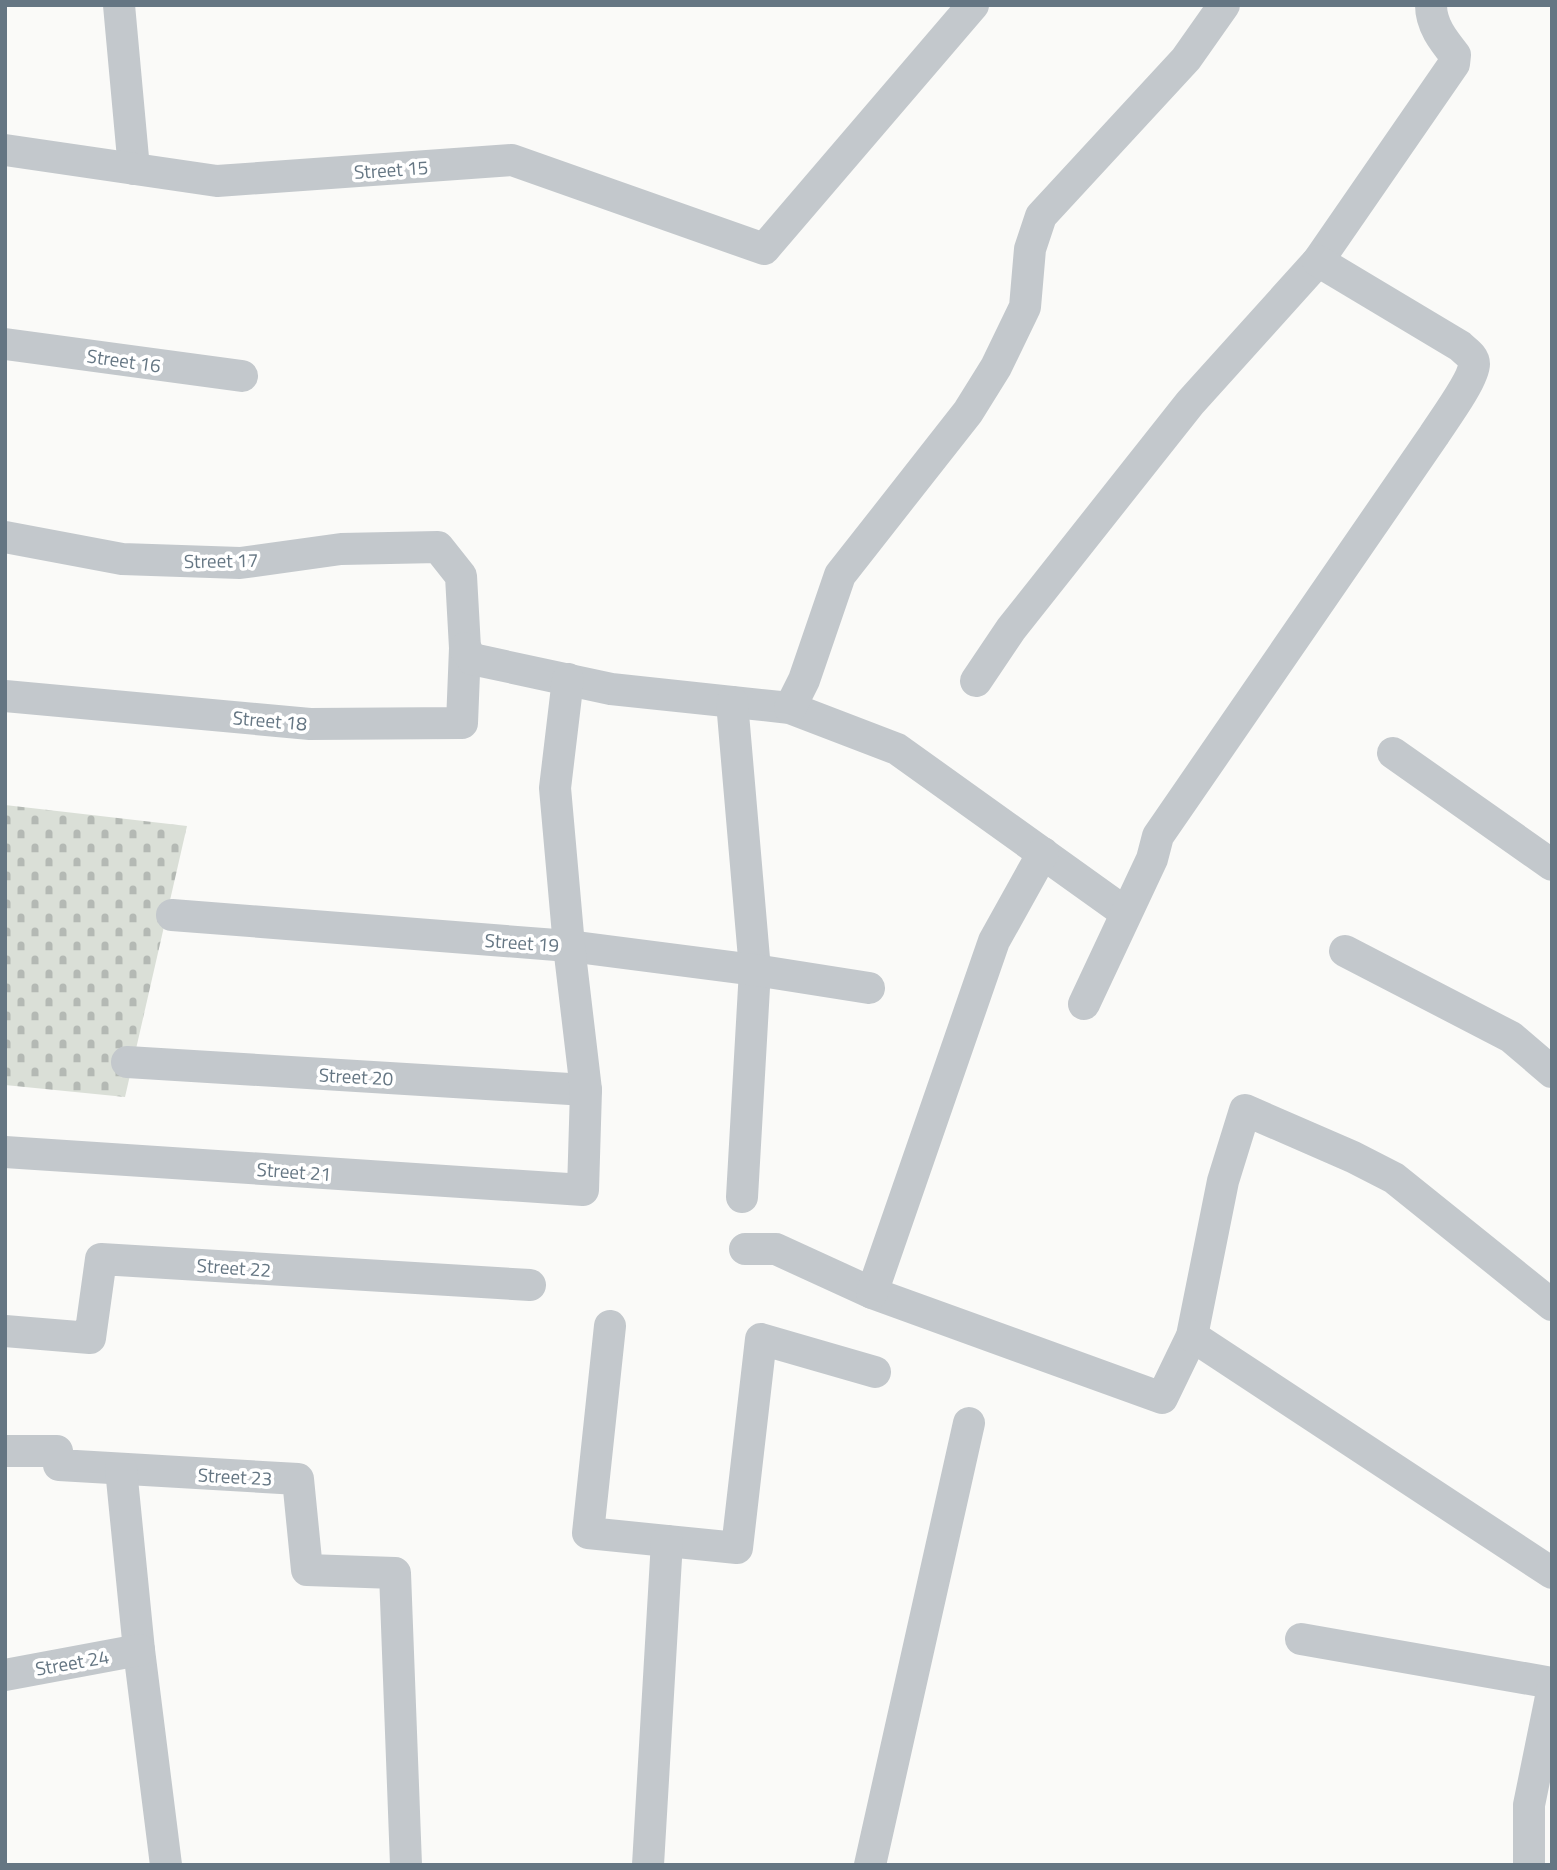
<svg xmlns="http://www.w3.org/2000/svg" width="1557" height="1870" font-family="'Titillium Web',sans-serif">
<defs>
<pattern id="cemetery-stones" width="16" height="16" patternUnits="userSpaceOnUse" patternTransform="scale(1.75)"><rect width="16" height="16" fill="#dadfd7"/><path d="M2 7V4a2 2 0 0 1 4 0v3zM10 15v-3a2 2 0 0 1 4 0v3z" fill="#b4b9b4"/></pattern>
</defs>
<rect width="100%" height="100%" fill="#fafaf8"/>
<!-- cemetery -->
<path fill="url(#cemetery-stones)" d="M5,805l182,21 -62,271 -120,-12z"/>
<g fill="none" stroke-linecap="round" stroke-linejoin="round">
<!-- minor -->
<g stroke="#c3c8cc" stroke-width="32">
<path d="M119,5l15,164"/>
<path d="M5,150l212,31 295,-21 252,89 209,-244"/>
<path d="M5,344l237,32"/>
<path d="M5,537l117,22 118,4 101,-14 97,-2 23,29 4,72 -3,75 -152,1 -305,-28"/>
<path d="M465,648l7,11 139,30 179,19 107,41 229,164"/>
<path d="M976,681l35,-52 179,-226 128,-142 136,-197 1,-9c-12,-15 -24,-30 -24,-50"/>
<path d="M732,702l23,268 -13,227"/>
<path d="M790,708l14,-28 36,-105 128,-163 28,-45 29,-60 5,-58 11,-33 145,-157 38,-54"/>
<path d="M1393,753l159,112"/>
<path d="M172,915l397,31 186,24 114,18"/>
<path d="M1345,951l166,86 41,35"/>
<path d="M1084,1004l68,-145 6,-23 276,-401c9,-14 40,-56 40,-71 0,-8 -9,-13 -14,-18l-142,-85"/>
<path d="M127,1062l459,28"/>
<path d="M5,1152l578,38 3,-100 -17,-144 -14,-158 13,-109"/>
<path d="M745,1249h31l96,44 290,105 30,-62 31,-155 22,-71 108,47 41,21 158,127"/>
<path d="M872,1293l122,-352 49,-88"/>
<path d="M610,1326l-22,207 149,15 24,-209 114,33"/>
<path d="M5,1331l85,7 11,-79 429,26"/>
<path d="M1192,1336l360,237"/>
<path d="M5,1451h52l2,14 239,14 9,91 88,3 11,292"/>
<path d="M121,1469l18,181 27,215"/>
<path d="M1301,1639l251,44"/>
<path d="M5,1675l134,-25"/>
<path d="M648,1865l19,-324"/>
<path d="M870,1865l99,-442"/>
<path d="M1529,1865v-60l23,-113"/>
</g>
</g>
<g text-anchor="middle" dominant-baseline="central" stroke-width="7" stroke-linejoin="round" paint-order="stroke">
<!-- street labels -->
<g font-size="19" fill="#657683" stroke="#fff">
<text transform="translate(391 169) rotate(-4)">Street 15</text>
<text transform="translate(124 360) rotate(8)">Street 16</text>
<text transform="translate(221 560) rotate(-1)">Street 17</text>
<text transform="translate(270 720) rotate(5)">Street 18</text>
<text transform="translate(522 942) rotate(4)">Street 19</text>
<text transform="translate(356 1076) rotate(3)">Street 20</text>
<text transform="translate(294 1171) rotate(4)">Street 21</text>
<text transform="translate(234 1267) rotate(4)">Street 22</text>
<text transform="translate(235 1476) rotate(3)">Street 23</text>
<text transform="translate(72 1662) rotate(-10)">Street 24</text>
</g>
</g>
<!-- border -->
<rect width="1557" height="1870" fill="none" stroke="#657683" stroke-width="14"/>
</svg>
